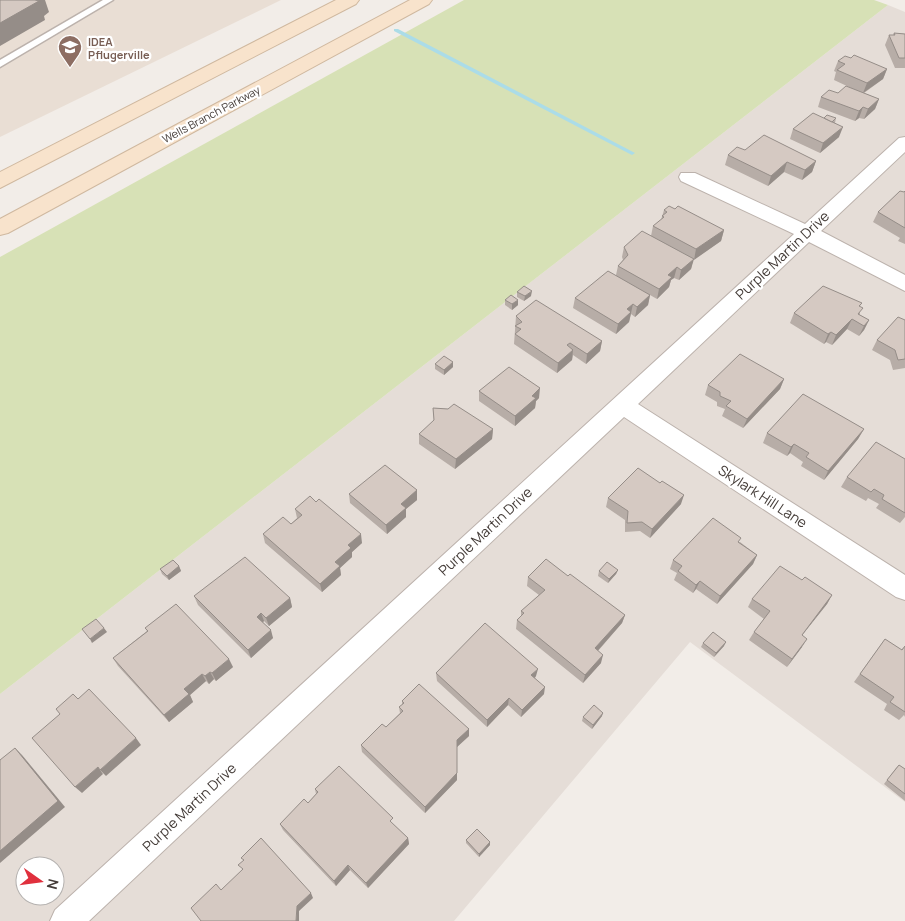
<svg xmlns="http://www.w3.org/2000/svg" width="905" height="921" font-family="Manrope,sans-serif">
<rect width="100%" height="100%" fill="#f2ede8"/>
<!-- residential -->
<path fill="#e5ddd7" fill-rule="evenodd" d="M888,5l17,7v790l-215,-160 -236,279h-454v-227zM25,866h30v30h-30z"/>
<!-- education -->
<path fill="#e9ded4" d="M0,0h281l-281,137z"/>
<!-- green -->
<path fill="#d7e1b6" d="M464,0h410l14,5 -888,689v-437z"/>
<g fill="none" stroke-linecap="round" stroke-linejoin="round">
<!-- stream -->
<path fill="#abdce8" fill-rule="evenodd" d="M394,29h4l237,124 -3,2 -2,-1 -236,-123z"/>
<!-- lane casing -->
<g stroke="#bcb2ac" stroke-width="3">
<path id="lane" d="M103,0h10l-113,67v-7z"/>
</g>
<!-- street casing -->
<g stroke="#bcb2ac" stroke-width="2">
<path id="street" d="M905,137v15l-84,79 84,44v16l-96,-49 -171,162 267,171v25l-9,-3 -272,-180 -535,504h-39l5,-11 739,-676 -113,-53 -2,-4 2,-4h14l110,51 94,-86z"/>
</g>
<!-- secondary casing -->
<g stroke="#cfb89f" stroke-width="2">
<g id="secondary">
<path d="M336,0h23l-3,4 -356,184v-16z"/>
<path d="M410,0h22l-3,4 -421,229 -8,2v-16z"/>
</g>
</g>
<!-- lane -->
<use href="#lane" fill="#fff" fill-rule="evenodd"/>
<!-- street -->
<use href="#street" fill="#fff" fill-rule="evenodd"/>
<!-- secondary -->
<use href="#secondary" fill="#f8e3cc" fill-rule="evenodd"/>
</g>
<!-- wall -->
<g fill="#b7ada7">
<path d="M894,33l11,1v34h-10l-10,-23 4,-10h4z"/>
<path d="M851,58l36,11 -4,10 -19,14 15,6 -4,10 -11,10 -5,-1 -4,3 -37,-14 3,-10 17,-4 11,-6 -15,-7 2,-8 -2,-1 4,-10z"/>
<path d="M824,118h12l-1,5 4,14 -19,16 -30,-14 3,-10z"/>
<path d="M728,155l88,6 -4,11 -10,8 -18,-8 -16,14 -43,-21z"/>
<path d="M905,191v53l-7,-3 2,-3 -27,-16 5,-10z"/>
<path d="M664,210l60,20 -3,11 -28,19 -2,9 -12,11 -5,-2 -3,2 -2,7 -12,12 -7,-4 -2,10 -13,12 -4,-3 -2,8 -13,12 -43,-26 2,-10 41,-23 2,-9 5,-6 -1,-3 2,-10 27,-11 2,-10 8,-6z"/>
<path d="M517,292l14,4 -7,5 -7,-4z"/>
<path d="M505,300l13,5 -6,5 -7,-5z"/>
<path d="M862,303l-2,3v9l9,5 -5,10 -5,6 -12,-7 -15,16 -6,-3 -2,2 -34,-21 4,-10z"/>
<path d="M516,316l86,25 -2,10 -14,13 -13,-9 -1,5 -15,13 -43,-29z"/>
<path d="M905,320v48l-12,2 -3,-10 -18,-10 5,-10z"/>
<path d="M435,364l18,3 -9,8 -9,-6z"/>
<path d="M784,379l-4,10 -37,39 -21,-12 3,-7 -8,-3v-4l-12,-7 3,-10z"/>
<path d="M479,391l60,7 -3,3 -1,7 -20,18 -36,-25z"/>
<path d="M433,408l15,1 45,20 -1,10 -37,30 -36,-25v-10l15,-13z"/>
<path d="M864,429l-6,10 -34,41 -23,-14 2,-4 -13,-9 -3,3 -24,-13 4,-10z"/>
<path d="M905,459v58l-5,6 -24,-15 3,-4 -11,-6 -2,3 -25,-14 6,-10z"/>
<path d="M417,490v10l-11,9v8l-19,17 -37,-31 -1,-9z"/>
<path d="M608,498l73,6 -31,34 -10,-7 -15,1v-12l-19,-13z"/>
<path d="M295,509l67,34 -10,9v5l-12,11 1,7 -19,17 -57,-49 -2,-9 28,-10 6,-6z"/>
<path d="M740,542l17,13 -4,9 -36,40 -21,-15 -3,4 -19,-13 3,-7 -7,-4 3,-9z"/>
<path d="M179,566l2,5 -12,9 -7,-6 -2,-5z"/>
<path d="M618,570l-2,4 -8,9 -10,-7 1,-5z"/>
<path d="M568,576l57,39 -3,8 -24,28 3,12 -18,20 -67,-54 1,-9 4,-4v-5l18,-16 -12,-9 1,-9z"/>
<path d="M832,595l-5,9 -25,31v12l-15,20 -38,-27 5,-8 10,-13 -16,-12 4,-8z"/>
<path d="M194,596l96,2 2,9 -23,19 -5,-5 -1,1 10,16 -22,20 -53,-53z"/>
<path d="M145,628l88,39 -17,14 -2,-2 -5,5 -3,-3 -16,14 3,7 -24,20 -51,-56 -5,-8 34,-27z"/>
<path d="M885,639l16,11 4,-4v71l-1,-2 -5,5 -15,-10 3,-6 -33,-22z"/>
<path d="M703,643l21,3 -10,11 -13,-10z"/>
<path d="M436,673l100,3 -1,2 9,16 -23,23 -13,-12 -21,22 -50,-46z"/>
<path d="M402,701l67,28v7l-12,11v33l-32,33 -63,-61 -1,-7 25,-18 14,-14 -1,-6 3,-2z"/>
<path d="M602,716l-10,13 -10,-8 1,-4z"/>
<path d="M899,765l6,4v32l-21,-17 12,-16z"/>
<path d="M315,789l79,36 14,13 1,6 -41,44 -18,-18 -14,16 -53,-56 -3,-6 28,-21 8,-9z"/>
<path d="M466,840l24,5 -11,12 -13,-14z"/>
</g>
<!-- shaded-wall -->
<g fill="#958d88">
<path d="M30,0h15l4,12 -5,4 1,4 -45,26v-23z"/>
<path d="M887,69l-4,10 -20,14 4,-10z"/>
<path d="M879,99l-4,10 -11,10 4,-10z"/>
<path d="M863,107l-4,11 -4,3 4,-10z"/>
<path d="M843,127l-4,10 -19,16 3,-10z"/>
<path d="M816,161l-4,11 -10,8 3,-10z"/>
<path d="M787,162l-3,10 -16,14 3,-10z"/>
<path d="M724,230l-3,11 -27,19 2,-11z"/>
<path d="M694,259l-3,10 -12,11 2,-10z"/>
<path d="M677,267l-3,11 -3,2 -2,7 -12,12 2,-10 9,-14z"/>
<path d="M532,291l-1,5 -7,5 1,-5z"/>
<path d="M650,295l-2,10 -13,12 2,-10z"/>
<path d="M518,300v5l-6,5v-6z"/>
<path d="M633,304l-4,18 -13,12 2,-10 9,-15z"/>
<path d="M852,319l-5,10 -15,16 4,-10z"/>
<path d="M869,320l-5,10 -5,6 5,-10z"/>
<path d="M831,332l-5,10 -2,2 4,-10z"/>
<path d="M602,341l-2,10 -14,13 1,-10z"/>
<path d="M573,350l-1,10 -15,13 1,-10z"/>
<path d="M453,362v5l-9,8v-5z"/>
<path d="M784,379l-4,10 -37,39 4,-9z"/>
<path d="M540,388l-1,10 -3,3 -1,7 -20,18v-10l17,-20z"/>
<path d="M493,429l-1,10 -37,30 1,-10z"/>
<path d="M864,429l-6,10 -34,41 4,-9z"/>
<path d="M794,444l-4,9 -3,3 4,-9z"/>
<path d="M417,490v10l-11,9v8l-19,17 -1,-9 15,-21z"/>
<path d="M684,495l-3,9 -31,34 2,-9z"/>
<path d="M361,534l1,9 -10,9v5l-12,11 1,7 -19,17 -2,-8 28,-39z"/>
<path d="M757,555l-4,9 -36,40 3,-8z"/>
<path d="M179,566l2,5 -12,9 -2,-4z"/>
<path d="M618,570l-2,4 -8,9 1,-4z"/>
<path d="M700,581l-4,8 -3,4 3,-8z"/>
<path d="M832,595l-5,9 -31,39z"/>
<path d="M290,598l2,9 -23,19 -3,-8z"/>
<path d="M261,613l3,8 -4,4 -3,-8z"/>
<path d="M625,615l-3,8 -29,33 2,-8z"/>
<path d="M104,628l3,4 -15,11 -2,-4z"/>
<path d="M271,630l2,8 -22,20 -3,-8z"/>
<path d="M807,639l-5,8 -15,20 5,-8z"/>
<path d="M726,642l-2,4 -10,11 2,-4z"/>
<path d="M603,655l-2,8 -18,20 2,-8z"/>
<path d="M229,659l4,8 -17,14 -4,-8z"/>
<path d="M538,669l-2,7 -6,7 1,-8z"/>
<path d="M210,672l4,7 -5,5 -4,-8z"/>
<path d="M202,674l4,7 -16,14 3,7 -24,20 -5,-7 20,-26z"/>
<path d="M545,687l-1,7 -23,23 1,-7z"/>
<path d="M509,698l-1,7 -21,22v-7z"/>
<path d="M603,713l-1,3 -10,13 1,-4z"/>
<path d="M469,729v7l-12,11v-7z"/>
<path d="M136,738l5,7 -35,31 -6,-6z"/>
<path d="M15,748l7,7 43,52 -65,56v-12z"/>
<path d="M98,767l5,7 -21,19 -7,-6z"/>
<path d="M457,773v7l-32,33v-6z"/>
<path d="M408,838l1,6 -41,44 -2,-5z"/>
<path d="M490,842v3l-11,12v-3z"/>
<path d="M348,865l2,5 -14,16 -2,-5z"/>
<path d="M311,893l2,5 -14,13v10h-3l1,-15z"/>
</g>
<!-- building -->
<g fill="#d5c9c2" stroke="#958d88">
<path d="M0,0h35l4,1 -39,22z"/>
<path d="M894,33l11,1v24h-6l-10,-23h6z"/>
<path d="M854,55l33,14 -20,14 -30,-13 8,-6 -7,-3 7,-5 6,2z"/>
<path d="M846,86l33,13 -11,10 -5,-2 -4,4 -38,-14 8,-7 9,3z"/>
<path d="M813,113l30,14 -20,16 -30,-14z"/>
<path d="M827,115l9,3 -4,4 -8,-4z"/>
<path d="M764,135l52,26 -11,9 -18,-8 -16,14 -43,-21 9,-8 8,3z"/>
<path d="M900,191l4,1 1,-1v37l-27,-16z"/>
<path d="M669,206l6,3 3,-3 46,24 -28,19 -43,-23 11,-9 -2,-1 5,-4 -3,-2z"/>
<path d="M642,231l52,28 -13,11 -4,-3 -9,8 4,2 -13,12 -41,-23 10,-11 -4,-8z"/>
<path d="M608,271l42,24 -13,12 -4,-3 -6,5 4,3 -13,12 -43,-26z"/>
<path d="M524,286l8,5 -7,5 -8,-4z"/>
<path d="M823,286l39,17 -3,3 4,2 -5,6 11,6 -5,6 -12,-7 -16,16 -5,-3 -3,2 -34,-21z"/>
<path d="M511,295l7,5 -6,4 -7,-4z"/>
<path d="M536,300l66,41 -15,13 -17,-11 -3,2 6,5 -15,13 -43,-29 6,-5 -6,-3 7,-4 -6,-6z"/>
<path d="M898,317l7,3v39l-7,1 -3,-10 -18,-10z"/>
<path d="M740,354l44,25 -37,40 -21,-13 5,-5 -11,-5v-4l-12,-7z"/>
<path d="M444,356l9,6 -9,8 -9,-6z"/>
<path d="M509,367l31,21 -8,8 4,2 -21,18 -36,-25z"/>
<path d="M803,394l61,35 -36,42 -22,-14 3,-4 -15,-9 -3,3 -24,-14z"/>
<path d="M454,404l39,25 -37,30 -37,-25 15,-14 -1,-12 15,1z"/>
<path d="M876,442l29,17v54l-23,-14 2,-4 -10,-6 -3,3 -24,-15z"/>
<path d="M385,465l32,25 -16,14 5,4 -20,17 -37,-31z"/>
<path d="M638,468l22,15 2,-2 22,14 -32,34 -10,-7 -15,1 1,-12 -20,-13z"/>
<path d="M310,496l6,6 3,-3 42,35 -13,11 3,3 -16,14 5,4 -20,18 -57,-50 20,-17 8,7 11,-9 -7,-6z"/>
<path d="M713,518l28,20 -3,4 19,13 -37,41 -20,-15 -4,4 -18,-14 4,-5 -9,-6z"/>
<path d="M245,557l45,41 -24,20 -5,-5 -4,4 14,13 -23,20 -54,-54z"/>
<path d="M546,559l22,17 2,-2 55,41 -30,33 8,7 -18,20 -68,-55 7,-7 -3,-2 24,-21 -17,-13z"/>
<path d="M173,560l6,6 -12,10 -7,-7z"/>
<path d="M607,562l11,8 -9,9 -10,-8z"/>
<path d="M780,566l22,14 3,-3 27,18 -30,40 5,4 -15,20 -38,-27 16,-21 -18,-12z"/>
<path d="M176,604l53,55 -17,14 -2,-1 -5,4 -3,-2 -18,15 5,5 -25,21 -51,-57 35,-27 -3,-3z"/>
<path d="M96,619l8,9 -14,11 -8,-10z"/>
<path d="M485,623l53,46 -7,6 14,12 -23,23 -13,-12 -22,22 -51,-47z"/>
<path d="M713,632l13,10 -10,11 -13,-10z"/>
<path d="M885,639l17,11 3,-4v66l-15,-10 4,-5 -34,-23z"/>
<path d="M419,684l50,45 -12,11v33l-32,34 -64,-62 21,-21 4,3 17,-16 -4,-4 5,-4 -2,-2z"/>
<path d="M89,689l47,49 -36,32 -2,-3 -23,20 -43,-49 28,-24 -4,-5 17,-15 5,5z"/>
<path d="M594,705l9,8 -10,12 -10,-8z"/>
<path d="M15,748l43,53 -58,50v-91z"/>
<path d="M899,765l6,4v25l-18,-14z"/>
<path d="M339,766l54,52 -3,3 18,17 -42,45 -18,-18 -14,16 -54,-57 24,-25 4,4 10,-11 -3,-3z"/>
<path d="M477,829l13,13 -11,12 -13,-14z"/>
<path d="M261,838l50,55 -14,13 -1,15h-95l-10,-13 25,-24 5,6 22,-21 -5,-4 6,-5 -3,-2z"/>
</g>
<!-- icons -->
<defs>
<g id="school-pin" transform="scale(1.25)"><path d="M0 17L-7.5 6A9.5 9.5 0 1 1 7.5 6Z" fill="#8d6e63" stroke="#fff"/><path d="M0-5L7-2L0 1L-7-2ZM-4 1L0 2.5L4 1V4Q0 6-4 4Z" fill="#fff"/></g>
</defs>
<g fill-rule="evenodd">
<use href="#school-pin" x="70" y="47"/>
</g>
<g text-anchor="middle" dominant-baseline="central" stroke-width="4.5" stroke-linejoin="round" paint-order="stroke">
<!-- far-education labels -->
<g font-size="11" font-weight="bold" fill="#785e54" stroke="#fff" text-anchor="start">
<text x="88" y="41">IDEA<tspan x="88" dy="13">Pflugerville</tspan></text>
</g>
<!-- far-street labels -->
<g font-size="11" fill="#443c38" stroke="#fff">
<text transform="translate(211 114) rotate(-28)">Wells Branch Parkway</text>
</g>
<!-- street labels -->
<g font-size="14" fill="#443c38" stroke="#fff">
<text transform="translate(782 255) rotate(-43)">Purple Martin Drive</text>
<text transform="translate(763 496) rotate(33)">Skylark Hill Lane</text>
<text transform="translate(485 531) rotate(-43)">Purple Martin Drive</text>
<text transform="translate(189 807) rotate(-43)">Purple Martin Drive</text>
</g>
</g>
<!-- north arrow -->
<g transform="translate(40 881) rotate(104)"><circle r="24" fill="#ffffff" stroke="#b4b1af"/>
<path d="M0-4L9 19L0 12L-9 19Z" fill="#e0303d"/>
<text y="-8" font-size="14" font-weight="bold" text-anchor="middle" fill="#443c38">N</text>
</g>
</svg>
